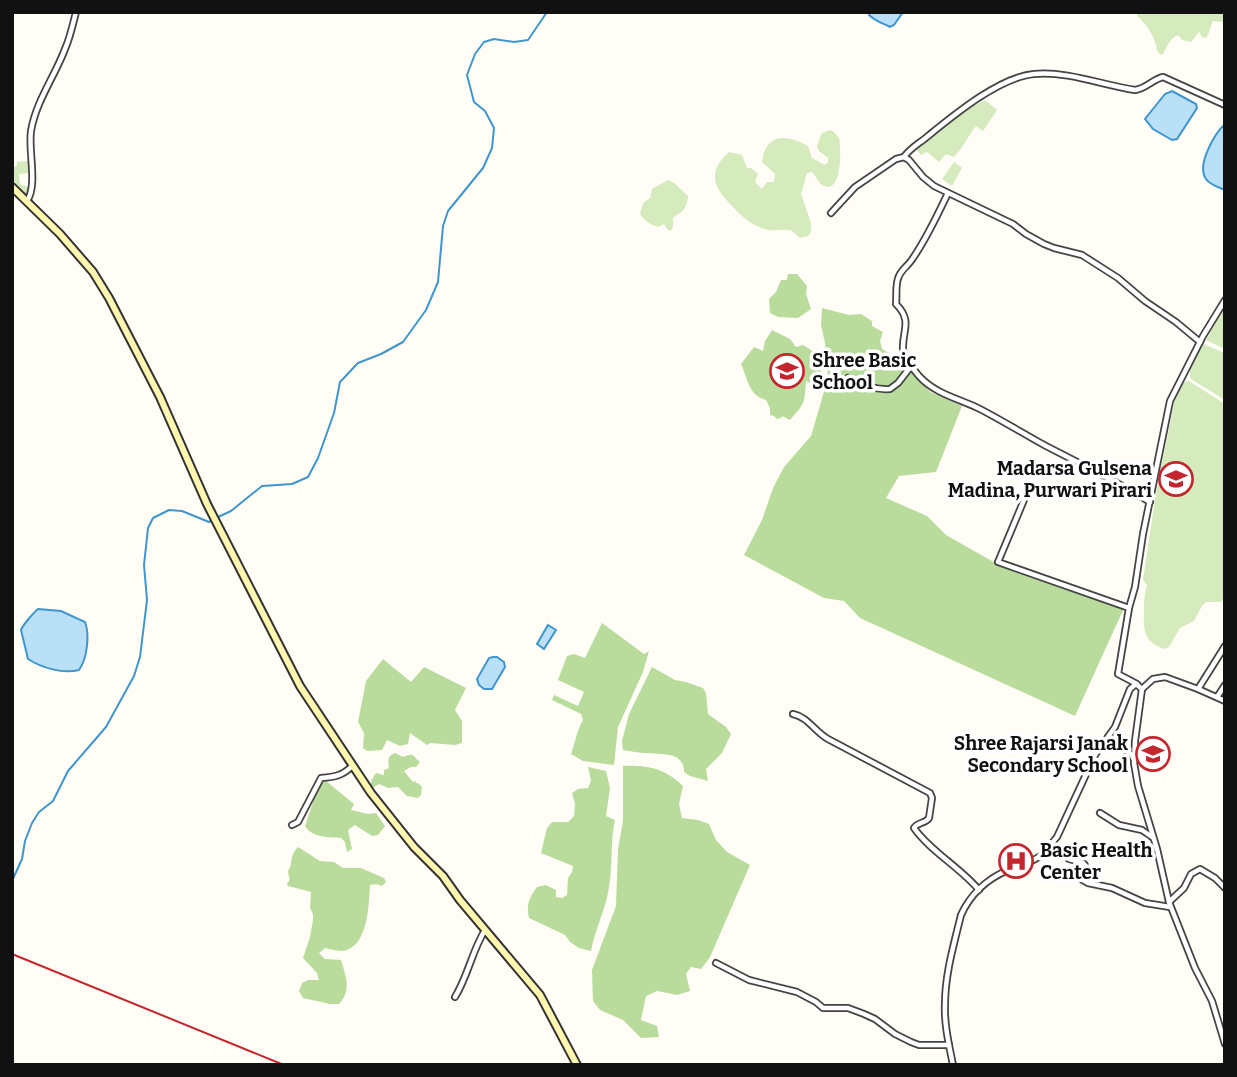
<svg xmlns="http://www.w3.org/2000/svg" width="1237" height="1077" font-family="Bitter,serif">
<rect width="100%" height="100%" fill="#fffdf5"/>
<!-- green -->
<g fill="#d5ebbd">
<path d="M1137,12h88v10l-12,-1c-3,6 -3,12 -7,17l-4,-1 -3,-5 -8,10 -9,-2 -4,-5c-8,3 -11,12 -15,19l-2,1 -4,-4c-1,-13 -10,-26 -20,-35z"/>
<path d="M985,100l12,10 -14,21 -7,-5c-8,10 -13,22 -22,31l-8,-3 -7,8 -12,-10 -6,3 -6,-7 41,-33z"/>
<path d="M829,130l4,1 6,7c2,9 4,59 -17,47 -3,-2 -7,-10 -10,-13l-5,1 -6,21 10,29v9l-3,4 -8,2c-3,-2 -5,-5 -8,-7 -8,-3 -19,1 -28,-2 -12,-4 -22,-12 -31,-22 -19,-19 -27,-34 -4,-55l13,3 5,13h4l7,6 -3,8 7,7 5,-7h7l1,-8 -13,-12c4,-29 24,-28 46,-16l4,12 13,7 3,-3v-4l-10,-8 -1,-4 4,-12z"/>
<path d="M28,161l2,12 -11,1 1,10 12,4 -1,7 -6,2 -13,-11v-17l5,-4v-3z"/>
<path d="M954,162l8,6 -10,18 -10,-7z"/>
<path d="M668,180l5,2 15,14c-1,13 -5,15 -15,22v9l-2,4 -4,-2 -3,-5 -6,3c-9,-3 -13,-6 -18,-13l3,-11 7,-5 2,-9z"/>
<path d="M1225,306v43l-19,-9z"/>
<path d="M1203,344l22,9v47l-34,-21c-4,-12 6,-26 12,-35z"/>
<path d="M1189,381l36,23v191l-4,7h-15l-4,4 -8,15 -14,7 -11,19 -4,2c-20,-6 -22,-17 -21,-36 0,-10 0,-18 3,-28l-4,-5 13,-87 17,-84 2,-11 9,-16z"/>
</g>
<!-- forest -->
<g fill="#b9dc9c">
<path d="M788,274h9l10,12 -1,8 5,15 -13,9 -20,-1 -8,-4 -1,-14 7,-7 5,-12h6z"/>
<path d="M822,308l27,7 12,-1 11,7v5l11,6 -3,9 2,8 10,6 1,9 10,1 5,-2 22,29 32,14 -26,66 -37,4 -13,22 41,18 19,19 51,29 127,44 -49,108 -215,-98 -16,-17 -20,-3 -80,-43 18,-35 11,-32 11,-21 27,-31 17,-58 -3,-35 -4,-18z"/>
<path d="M772,330l18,9 6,8 7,-2c22,13 19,18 16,42l-13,-6c-2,23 0,21 -16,39l-8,-4 -1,2 -4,1 -3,-3 -4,-1v-7l-4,-8c-18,-5 -18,-21 -25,-36l13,-17 9,4 2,-10z"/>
<path d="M602,623l42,31 5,-3 -6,21 -25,55 -4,38 -31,-4 -12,-7c4,-11 6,-24 12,-34l-2,-6 -29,-14 2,-5 24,11 6,-14 -26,-12 9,-24 7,-2 11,4z"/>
<path d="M383,659l28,23 13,-15 42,21 -11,22 7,11v22l-7,2 -25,-2 -3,2 -17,-12 -2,11 -8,2 -13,-6 -5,10 -15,1 -4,-3 1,-15 -6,-11 8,-41z"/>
<path d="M652,667l23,13 11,2 17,6 3,5 2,21 18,13 5,7 -9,19 -16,16 2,12 -18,-5 -6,-4c0,-21 -22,-17 -37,-19 -8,0 -16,-2 -24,-3l-1,-9 7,-27z"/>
<path d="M395,753l8,4c12,-5 9,-1 17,5l-4,5h-5l-7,4 9,11 3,-1v2h2l4,4 -1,8 -3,3 -11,-2 -9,-9 -10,1 -9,-4 -7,4c-3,-4 1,-11 4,-15l8,2v-5l5,-2c-1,-7 -2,-12 6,-15z"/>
<path d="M623,766c25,-1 41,2 60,20l-4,18 3,14 16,2 11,4 7,16 11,12 23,13 -40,92 -9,12 -10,-2 -5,7 4,17 -13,4 -20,-4 -11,5 -5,24 16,6 2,11 -18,1 -18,-18 -23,-10 -7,-9 -1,-31 24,-64 2,-57 5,-28z"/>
<path d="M588,767l18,4 4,17 -4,28 9,4c-5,22 -2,44 -6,67 -3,22 -14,42 -18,64l-12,-3 -9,-6 -5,-7 -36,-17c-3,-14 0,-20 8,-31l9,-2 10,5v7l6,1 5,-3 1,-17 4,-6 1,-6 -32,-13 6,-25 5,-6h16l6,-6 1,-12 -3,-11 6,-4 10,-1 3,-7z"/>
<path d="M326,781l28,23 -3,6 17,4 8,-1 9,13 -7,9 -6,1 -17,-11 -7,5 4,19 -5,3 -2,-10 -4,-4c-12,-1 -29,0 -36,-12l15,-44z"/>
<path d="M298,847l22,14 14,1 9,6h18l23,10 2,4 -4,4 -6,-2 -6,1c-1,19 -2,64 -28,66 -5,0 -12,-2 -17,-3l-6,5 6,6 16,1c5,17 11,30 -2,44h-9l-27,-6 -4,-7 3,-8 6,-3h11l-2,-7 -14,-15 7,-21 3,-17v-6l-3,-6 1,-16 -23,-6 -1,-2c5,-6 1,-7 1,-13 6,-8 0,-13 10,-24z"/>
</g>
<!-- water -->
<g fill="#b9e0f7" stroke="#3f96cf" stroke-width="2">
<path d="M870,12h33l-9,13 -4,2c-8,-4 -15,-6 -21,-12z"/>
<path d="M1172,91l24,13 1,4 -20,31 -5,1 -19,-11 -8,-10 20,-25z"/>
<path d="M1225,124v66c-7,-3 -15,-5 -19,-11 -10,-14 9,-46 19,-55z"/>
<path d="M38,609l23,2 24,11c5,13 2,37 -6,48 -16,4 -37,-2 -51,-11l-7,-29c1,-4 14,-19 17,-21z"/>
<path d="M548,625l8,5 -12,19 -7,-5z"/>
<path d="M493,657h4l7,5 1,5 -13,22h-8l-5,-4 -2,-6 12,-21z"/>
</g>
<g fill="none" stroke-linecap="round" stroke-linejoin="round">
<!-- stream -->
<g stroke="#3f96cf" stroke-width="2">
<path d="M218,517l13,-6 31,-25 30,-2 16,-7 10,-19 16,-45 6,-31 18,-19 23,-9 22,-12 23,-32 12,-28 5,-56 5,-15 35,-43 9,-20 2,-20 -9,-17 -11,-9 -7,-27 8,-21 9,-12 10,-3 20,3 14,-2 19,-28"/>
<path d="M12,881l10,-22 3,-18 7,-18 7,-11 14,-11 15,-30 38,-44 28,-51 6,-19 7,-57 -3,-35 4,-37 5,-10 16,-8 13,1 27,11 4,-2"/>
</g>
<!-- minor casing -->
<g stroke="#444" stroke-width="8">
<g id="minor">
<path d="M904,157c6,-9 16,-14 24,-21 27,-22 72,-59 106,-62 34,-3 68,11 101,16 11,-1 18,-11 28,-13l62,28"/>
<path d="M948,193c-11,23 -21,45 -35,65 -4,7 -11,11 -14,18 -4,7 -2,19 -3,28 17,17 6,27 7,45 1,9 11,21 16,27 16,18 41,23 61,33 23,12 44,25 66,37 35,18 70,35 104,56"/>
<path d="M27,201c11,-16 1,-50 4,-70 5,-30 24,-55 34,-82 5,-11 8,-25 11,-37"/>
<path d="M831,213l24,-26 41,-28 8,-2 5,3 14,17 11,9 79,38 13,10 18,10 10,4 28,7 36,23 27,23 31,21 24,20"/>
<path d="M848,378c13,7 28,12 42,11l8,-6 14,-18"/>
<path d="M1024,500l-26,62 131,46 -11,66 19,10"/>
<path d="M1129,608l6,-21 8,-53 27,-133 33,-65 22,-36"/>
<path d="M1198,689l27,-43"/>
<path d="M1217,697l8,-12"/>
<path d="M1225,701l-27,-12 -33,-12 -12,2 -11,10 -7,52 -1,22 4,23 19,63 12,53 26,66 17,33 13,43"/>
<path d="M793,714c15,3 22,18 35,25 34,18 68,36 102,54l2,5 -3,20c-4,6 -12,4 -15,10 16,23 47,40 65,62"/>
<path d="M1108,737l24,18 1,3"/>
<path d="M1100,813l19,12 23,5 10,7"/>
<path d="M292,825l6,-3 23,-44c13,-1 22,-2 32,-13"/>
<path d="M1069,859l14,4 2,2 -4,14 7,4 24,5 33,15 25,4"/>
<path d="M1169,902l15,-14 7,-14 9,-5 15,9 10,10"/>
<path d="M716,963l33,17 48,12 19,10 7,6h25l16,6 11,5 20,15 16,8 8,3h30"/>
<path d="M455,997c13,-21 17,-46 30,-67"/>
<path d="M953,1065c-4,-20 -9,-41 -8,-61 0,-30 9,-60 16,-89 9,-20 26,-36 47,-45 12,-4 25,-8 35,-16 6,-5 9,-12 14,-17l38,-82 20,-28 15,-38 6,-5 6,5"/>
</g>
</g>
<!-- secondary casing -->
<g stroke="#333" stroke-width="10">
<path id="secondary" d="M12,187l48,47 33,38 16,26 51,99 47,107 93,182 71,107 43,54 29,29 17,24 80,95 37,70"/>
</g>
<!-- minor -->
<use href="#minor" stroke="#fff" stroke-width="4.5"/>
<!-- secondary -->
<use href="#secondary" stroke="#fff6b0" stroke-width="6"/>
<!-- rail -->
<path stroke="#c4262e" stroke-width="2" d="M12,954l272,111"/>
</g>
<!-- icons -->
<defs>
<g id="school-ring" transform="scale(1.75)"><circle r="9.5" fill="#fff" stroke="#c4262e" stroke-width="1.5"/><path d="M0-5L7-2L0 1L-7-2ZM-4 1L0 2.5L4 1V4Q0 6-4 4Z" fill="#c4262e"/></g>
<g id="hospital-ring" transform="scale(1.75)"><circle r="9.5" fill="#fff" stroke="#c4262e" stroke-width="1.5"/><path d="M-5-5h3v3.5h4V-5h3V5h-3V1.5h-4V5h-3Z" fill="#c4262e"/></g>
</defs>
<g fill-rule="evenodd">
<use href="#school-ring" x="787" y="371"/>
<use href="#school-ring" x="1176" y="479"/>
<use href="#school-ring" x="1153" y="754"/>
<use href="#hospital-ring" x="1016" y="861"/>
</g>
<g text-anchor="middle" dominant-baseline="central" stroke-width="7" stroke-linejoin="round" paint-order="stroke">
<!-- poi labels -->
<g font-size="19" font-weight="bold" fill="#111" stroke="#fff" text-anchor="start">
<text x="812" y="360">Shree Basic<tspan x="812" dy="22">School</tspan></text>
<text x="1152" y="468" text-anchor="end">Madarsa Gulsena<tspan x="1152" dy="22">Madina, Purwari Pirari</tspan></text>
<text x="1128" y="743" text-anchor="end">Shree Rajarsi Janak<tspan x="1128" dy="22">Secondary School</tspan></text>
<text x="1040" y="850">Basic Health<tspan x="1040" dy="22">Center</tspan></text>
</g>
</g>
<!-- border -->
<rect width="1237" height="1077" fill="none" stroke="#111111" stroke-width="28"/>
</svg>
